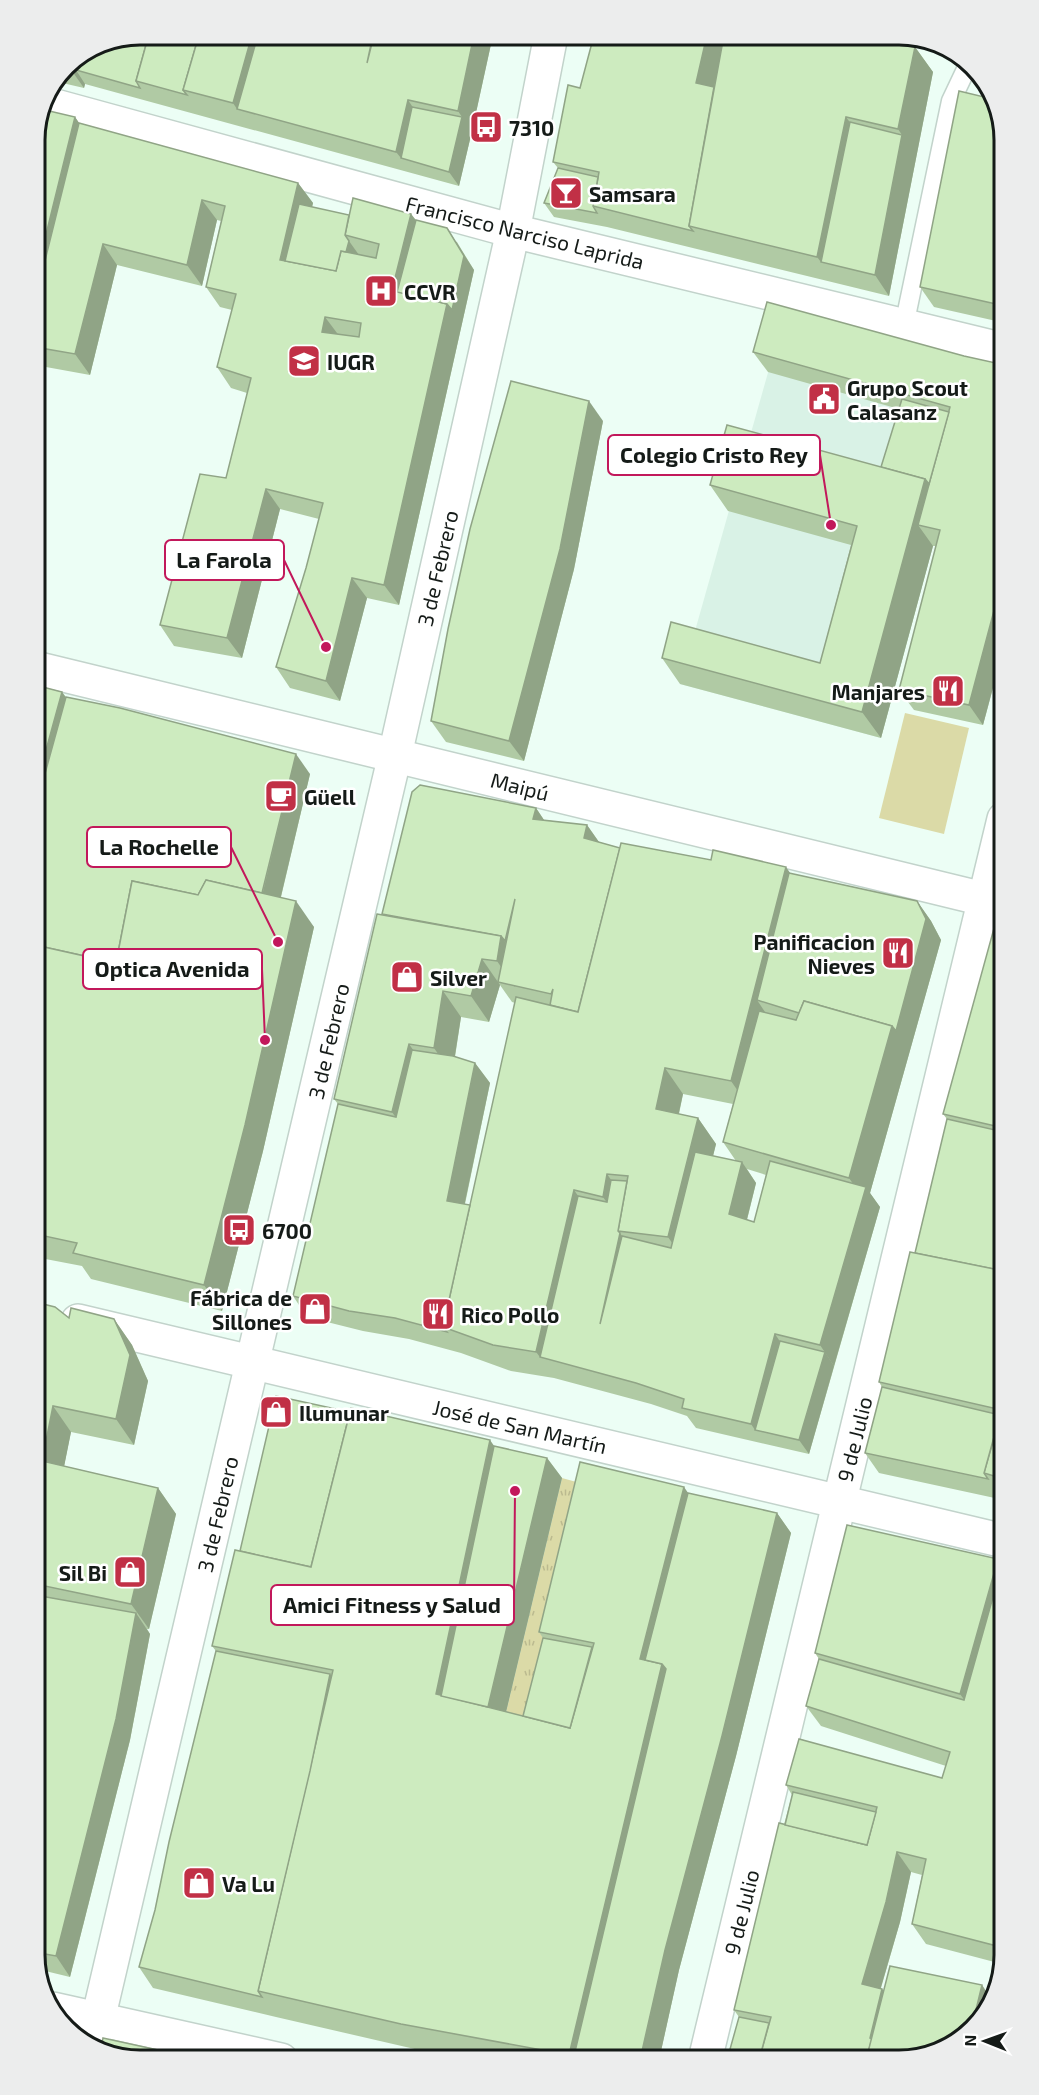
<svg xmlns="http://www.w3.org/2000/svg" width="1039" height="2095" font-family="'Exo 2',sans-serif">
<defs>
<pattern id="grass-tufts" width="24" height="20" patternUnits="userSpaceOnUse" patternTransform="scale(1.5)"><rect width="24" height="20" fill="#dbdaa7"/><path d="M3 7l-1-3M5 7V3M7 7l1-3M15 17l-1-3M17 17v-4M19 17l1-3" fill="none" stroke="#bbba8f"/></pattern>
</defs>
<rect width="100%" height="100%" fill="#ecfef5"/>
<!-- built -->
<path fill="#d9f2e6" d="M782,323l196,53 -97,362 -201,-54z"/>
<!-- grass -->
<path fill="url(#grass-tufts)" d="M562,1478l36,10 -62,253 -35,-8z"/>
<!-- pitch -->
<path fill="#dbdaa7" d="M905,713l64,15 -25,106 -65,-16z"/>
<g fill="none" stroke-linecap="round" stroke-linejoin="round">
<!-- lane casing -->
<g stroke="#c2d3cb" stroke-width="21">
<path id="lane" d="M904,326l47,-225 18,-38"/>
</g>
<!-- street casing -->
<g stroke="#c2d3cb" stroke-width="36">
<g id="street">
<path d="M78,1321l926,220"/>
<path d="M53,2009l228,51"/>
<path d="M92,2045l303,-1290 118,-524 38,-196"/>
<path d="M705,2060l299,-1241"/>
</g>
</g>
<!-- secondary casing -->
<g stroke="#c2d3cb" stroke-width="36">
<g id="secondary">
<path d="M48,104l465,127 491,119"/>
<path d="M35,668l969,236"/>
</g>
</g>
<!-- lane -->
<use href="#lane" stroke="#fff" stroke-width="18"/>
<!-- street -->
<use href="#street" stroke="#fff" stroke-width="33"/>
<!-- secondary -->
<use href="#secondary" stroke="#fff" stroke-width="33"/>
</g>
<!-- wall -->
<g fill="#b0caa4" fill-rule="evenodd">
<path d="M493,35l-21,96 -13,55 -374,-102 -1,4 -26,-6 8,-17 34,-23z"/>
<path d="M594,35h312l8,3 -2,8 3,1 18,25 -44,224 -282,-69 -53,-10 -10,-14 14,-35 -5,-6 27,-74z"/>
<path d="M75,117l4,6 219,60 15,20 -1,4 37,8 62,-1 5,6 41,22 17,28 -75,335 -32,-7 -27,103 -50,-13 -14,-21 30,-99 13,-49 -39,-10 -38,149 -68,-12 -14,-21 66,-147 21,-85 -16,-5 -14,-21 15,-57 -12,-3 -14,-20 15,-66 -4,-1 -15,66 -85,-21 -27,110 -55,-10v-232z"/>
<path d="M1005,140v183l-71,-16 -14,-20z"/>
<path d="M753,352l211,4 41,9v278l-22,82 -69,-15 -15,-20 37,-144h-3l-52,192 -201,-54 -18,-26 158,5 31,-118 -123,-34 -18,-26 171,-18 18,-58 -131,-37z"/>
<path d="M603,421l-29,148 -50,192 -78,-19 -15,-21z"/>
<path d="M35,685l27,7 4,5 244,77 -29,123 33,30 -51,224 -41,160 -131,-32 -9,-13 -47,-9z"/>
<path d="M536,808l8,12 43,5 12,17 21,6 91,12 78,13 128,28 14,20 10,19 -71,253 10,14 -71,247 -113,-26 -9,-12 -36,-12 -97,-26 -43,-7 -50,-18 -52,-14 -46,-8 -56,-14 -14,-21 45,-192 -4,-5 48,-185zM500,985l12,17 3,1 -45,202 -5,-1 25,-121 -15,-20 -20,-6 6,-40 28,5zM683,1094l50,10 -10,38 13,19 -23,-5 3,-12 -18,-26 -19,-4zM747,1169l19,6 -12,47 -7,-2 9,-37z"/>
<path d="M1005,911l-1,589 -125,-27 -14,-20 17,-66 -3,-5 36,-129 32,-134 -4,-5z"/>
<path d="M35,1302l34,16 45,1 18,26 16,36 -14,64 -63,-13 -7,34 94,22 18,26 -27,115h-2l3,5 -20,106 -60,237 -33,-8 -3,-14z"/>
<path d="M494,1446l53,12 15,20 -56,234 17,4 20,-78 -4,-6 149,-139 89,20 14,20 -55,223 -57,214 -20,90h-184l-56,-10 -143,-33 -123,-29 -14,-21 16,-57 61,-259 -4,-5 28,-95z"/>
<path d="M998,1559l4,6 2,390 -2,9 -76,-20 -14,-20 10,-49 -11,-3 -11,50 -19,66 3,3 98,-6 9,14 -4,15 -88,47 -160,-44 -5,-7 58,-215 -6,-10 156,-7 4,-12 -125,-40 -15,-20 13,-47 -4,-6z"/>
</g>
<!-- shaded-wall -->
<g fill="#90a486">
<path d="M252,35h26l-41,74 -4,-6z"/>
<path d="M474,35h19l-21,96 -13,55 -10,-14 13,-55 -4,-6z"/>
<path d="M707,35h10l7,9 -14,60 -14,-21z"/>
<path d="M902,35h4l8,3 -6,30 -10,-14z"/>
<path d="M95,46l-19,24 9,14 -1,4 -17,-24z"/>
<path d="M915,47l18,25 -44,224 -14,-21 27,-140 -4,-6z"/>
<path d="M408,100l14,21 -21,37 -5,-6z"/>
<path d="M75,117l18,26 -58,204v-68z"/>
<path d="M846,117l19,26 -44,119 -4,-5z"/>
<path d="M298,183l15,20 -16,65 -17,-8z"/>
<path d="M202,200l15,20 -15,66 -15,-21z"/>
<path d="M411,214l15,20 -17,66 -17,-10z"/>
<path d="M447,228l27,42 -75,335 -15,-20z"/>
<path d="M349,241l10,14 -19,22z"/>
<path d="M103,244l14,21 -27,110 -15,-21z"/>
<path d="M325,317l15,20 -18,-5z"/>
<path d="M589,401l14,20 -29,148 -50,192 -15,-20z"/>
<path d="M925,479l9,12 -16,34 15,21 -52,192 -19,-26z"/>
<path d="M266,489l14,20 -38,149 -15,-20z"/>
<path d="M1005,569v74l-22,82 -14,-20z"/>
<path d="M352,578l15,20 -27,103 -14,-20z"/>
<path d="M62,692l18,26 -45,164v-92z"/>
<path d="M296,754l14,20 -34,143 -14,-21z"/>
<path d="M536,808l14,21 -17,-10z"/>
<path d="M587,825l14,20 -17,-7z"/>
<path d="M786,867l18,26 -47,107 14,21 -22,86 -18,-26z"/>
<path d="M296,901l18,26 -51,224 -41,160 -18,-26z"/>
<path d="M917,901l14,20 10,19 -71,253 10,14 -46,159 -14,-21 43,-147 -14,-20z"/>
<path d="M501,936l18,26 -4,25 -18,-26z"/>
<path d="M482,959l18,26 -11,37 -18,-26z"/>
<path d="M443,991l18,26 -9,57 -18,-26z"/>
<path d="M409,1044l18,26 -17,68 -18,-26z"/>
<path d="M475,1063l15,20 -29,138 -14,-20z"/>
<path d="M665,1068l18,26 -9,41 -18,-26z"/>
<path d="M698,1118l18,26 -30,119 -18,-26z"/>
<path d="M742,1162l14,21 -13,52 -14,-21z"/>
<path d="M607,1174l18,26 -4,23 -18,-26z"/>
<path d="M574,1190l18,26 -52,141 -4,-5z"/>
<path d="M620,1233l14,21 -34,70z"/>
<path d="M114,1319l18,26 16,36 -14,64 -18,-26z"/>
<path d="M775,1334l14,21 -34,75 -4,-6z"/>
<path d="M825,1352l9,14 -25,88 -10,-14z"/>
<path d="M53,1406l18,26 -11,55 -18,-26z"/>
<path d="M490,1440l18,26 -50,239 -22,-11z"/>
<path d="M547,1458l15,20 -61,255 -14,-21z"/>
<path d="M684,1487l18,26 -22,177 -88,370h-19l-4,-5 71,-396z"/>
<path d="M158,1488l18,26 -27,115 -18,-25z"/>
<path d="M777,1513l14,20 -55,223 -57,214 -20,90h-19l25,-110z"/>
<path d="M998,1559l6,10 -25,151 -19,-26z"/>
<path d="M136,1613l14,21 -20,106 -60,237 -14,-21z"/>
<path d="M330,1674l14,20 -34,77z"/>
<path d="M897,1852l14,20 -11,50 -24,82 -14,-20z"/>
<path d="M1004,1920v36l-7,-10z"/>
<path d="M982,1985l9,14 -4,15 -15,12z"/>
<path d="M882,1989l15,20 -7,51 -20,-22z"/>
</g>
<!-- building -->
<g fill="#cdebbf" stroke="#90a486" stroke-width="1.5" fill-rule="evenodd">
<path d="M140,34h9l-13,47 4,7 -64,-18 3,-14 21,-14z"/>
<path d="M149,34l50,1 -16,55 4,5 -51,-14z"/>
<path d="M199,35h53l-19,68 -50,-13z"/>
<path d="M258,35h115l-6,28 7,-28h100l-16,76 -50,-11 -12,52 -159,-43z"/>
<path d="M594,35h113l-11,48 18,4 -25,139 4,5 -100,-25 6,-34 -46,-10 15,-77 12,3z"/>
<path d="M724,35h125l66,12 -17,82 -52,-12 -29,140 -128,-31z"/>
<path d="M849,35h53l-2,9z"/>
<path d="M959,91l38,9 8,40v166l-85,-19z"/>
<path d="M412,107l50,10 -13,55 -48,-14z"/>
<path d="M45,110l30,7 -40,162v-146z"/>
<path d="M850,122l52,13 -27,140 -54,-13z"/>
<path d="M79,123l219,60 -18,77 56,11 5,-20 35,7 3,-14 -34,-9 8,-37 58,16 -19,76 55,14 -63,281 -32,-7 -26,103 -50,-14 30,-99 17,-65 -57,-14 -39,149 -67,-13 40,-151 26,4 25,-100 -34,-11 19,-73 -30,-7 19,-81 -23,-6 -15,65 -84,-21 -28,110 -40,-7v-46zM325,317l36,6 -2,14 -37,-5z"/>
<path d="M558,168l40,9 -5,29 4,7 -53,-10z"/>
<path d="M299,204l50,11 -4,20 4,6 -3,11 -5,-1 -5,20 -51,-10z"/>
<path d="M416,220l31,8 17,28 -12,54 -5,-6 -50,-12z"/>
<path d="M767,302l197,54 41,9v204l-36,136 -70,-15 41,-160 -22,-5 32,-118 -197,-55z"/>
<path d="M511,381l78,20 -29,148 -51,192 -78,-20 17,-92 22,-100z"/>
<path d="M902,399l47,13 -20,72 -4,-5 -44,-12z"/>
<path d="M727,425l198,54 -63,233 -200,-54 9,-36 149,41 37,-137 -147,-41z"/>
<path d="M35,685l27,7 -27,98z"/>
<path d="M66,697l54,11 176,46 -34,139 -56,-13 -8,15 -66,-14 -16,82 -81,-18v-135z"/>
<path d="M420,785l116,23 -3,11 54,6 -3,13 36,10 -42,164 -28,-7 3,-16 -2,5 -53,-12 17,-83 -10,42 -4,-5 -119,-22 30,-122z"/>
<path d="M621,843l90,17 2,-10 73,17 -55,214 -66,-13 -9,41 42,9 -30,119 -50,-6 10,-55 -21,-2 -4,23 -29,-7 -38,162 -43,-7 -50,-18 73,-330 62,15z"/>
<path d="M789,873l128,28 9,18 -30,112 -4,-5 -88,-25 -5,12 -42,-13z"/>
<path d="M206,880l90,21 -51,224 -41,160 -131,-32 4,-10 -42,-9v-289l81,18 16,-82 66,14z"/>
<path d="M999,910l6,1 -1,217 -61,-14z"/>
<path d="M377,914l124,22 -4,25 -15,-2 -11,37 -28,-5 -9,57 -25,-4 -17,68 -58,-13z"/>
<path d="M804,1001l88,25 -43,152 -126,-36 36,-131 37,9z"/>
<path d="M412,1050l41,6 22,7 -28,138 23,4 -27,122 4,5 -52,-14 -46,-7 -56,-15 45,-192 58,13z"/>
<path d="M947,1119l57,13v139l-89,-18z"/>
<path d="M695,1152l47,10 -13,52 25,8 16,-61 96,26 -46,158 -45,-11 -24,90 -69,-16 2,-9 -48,-16 -96,-26 38,-161 29,6 4,-22 16,1 -9,50 2,2 -20,91 22,-88 49,12z"/>
<path d="M910,1252l94,19v208l-20,-6 18,-63 -123,-28z"/>
<path d="M35,1302l20,5 14,11 2,-10 43,11 16,36 -14,64 -63,-13 -11,55 116,27 -27,116 -96,-20z"/>
<path d="M780,1341l45,11 -26,88 -44,-10z"/>
<path d="M882,1387l118,28 -16,58 4,6 -123,-26z"/>
<path d="M276,1396l74,16 -39,155 -71,-16z"/>
<path d="M351,1408l139,32 -54,254 134,34 24,-85 -55,-11 41,-170 104,25 -44,172 22,5 -93,391 -168,-31 -143,-33 75,-321 -121,-24 23,-96 76,17z"/>
<path d="M494,1446l53,12 -59,249 -47,-11z"/>
<path d="M688,1493l89,20 -55,223 -57,214 -25,110h-67l93,-391 -4,-5 -17,-4z"/>
<path d="M847,1525l151,34 -38,135 -145,-41z"/>
<path d="M1002,1565h2v355l-7,26 -85,-22 14,-65 -29,-7 -11,50 -24,82 20,5 -12,49 2,1 -6,21h-107l12,-43 -37,-7 45,-187 88,22 10,-38 -91,-22 13,-46 143,39 8,-26 -144,-46 13,-47 145,41z"/>
<path d="M35,1595l101,18 -20,106 -60,237 -22,-4 1,-181 1,-6 -1,-1z"/>
<path d="M543,1638l49,9 -22,81 -47,-12z"/>
<path d="M216,1651l114,23 -20,97 -52,220 4,6 -123,-30 16,-57 14,-68z"/>
<path d="M793,1792l83,20 -9,33 -82,-20z"/>
<path d="M890,1966l92,19 -10,41 -33,27 -40,8 -33,-1z"/>
<path d="M739,2017l30,6 -10,37h-32z"/>
<path d="M103,2038l101,22h-71l-32,-12z"/>
</g>
<!-- icons -->
<defs>
<g id="bus-square" transform="scale(1.725)"><rect x="-9" y="-9" width="18" height="18" rx="4" fill="#c13046" stroke="#fff"/><path d="M-5-6H5V4H4V6H2V4H-2V6H-4V4H-5ZM-3.5-4V0h7V-4ZM-3.5 1.2v1.5H-2V1.2ZM2 1.2v1.5H3.5V1.2Z" fill="#fff"/></g>
<g id="bar-square" transform="scale(1.725)"><rect x="-9" y="-9" width="18" height="18" rx="4" fill="#c13046" stroke="#fff"/><path d="M-6-5H6L.8 .8V4.5H3.5V6h-7V4.5H-.8V.8Z" fill="#fff"/></g>
<g id="hospital-square" transform="scale(1.725)"><rect x="-9" y="-9" width="18" height="18" rx="4" fill="#c13046" stroke="#fff"/><path d="M-5-5h3v3.5h4V-5h3V5h-3V1.5h-4V5h-3Z" fill="#fff"/></g>
<g id="university-square" transform="scale(1.725)"><rect x="-9" y="-9" width="18" height="18" rx="4" fill="#c13046" stroke="#fff"/><path d="M0-5L7-2L0 1L-7-2ZM-4 1L0 2.5L4 1V4Q0 6-4 4Z" fill="#fff"/></g>
<g id="civic-square" transform="scale(1.725)"><rect x="-9" y="-9" width="18" height="18" rx="4" fill="#c13046" stroke="#fff"/><path d="M-.6-6.5H3V-4.5H.6V-3L4-1V1h2V6H-6V1h2V-1L-.6-3ZM-1.2 2.5V6h2.4V2.5Z" fill="#fff"/></g>
<g id="restaurant-square" transform="scale(1.725)"><rect x="-9" y="-9" width="18" height="18" rx="4" fill="#c13046" stroke="#fff"/><path d="M-5-6h1v4h1v-4h1v4h1v-4h1v5L-1.5 .5V6h-2V.5L-5-1ZM5-6V6H3V1.5H1.5Q1.5-4 5-6Z" fill="#fff"/></g>
<g id="cafe-square" transform="scale(1.725)"><rect x="-9" y="-9" width="18" height="18" rx="4" fill="#c13046" stroke="#fff"/><path d="M-5.5-4.5H6V0H3Q3 3.5 0 3.5H-2.5Q-5.5 3.5-5.5 0ZM3-3.2v2h1.7v-2ZM-6 4.5H4V6H-6Z" fill="#fff"/></g>
<g id="shop-square" transform="scale(1.725)"><rect x="-9" y="-9" width="18" height="18" rx="4" fill="#c13046" stroke="#fff"/><path d="M-5-2.5h2.3a2.7 3.5 0 0 1 5.4 0H5L5.5 6h-11ZM-1.5-2.5h3a1.5 2.3 0 0 0-3 0Z" fill="#fff"/></g>
</defs>
<g fill-rule="evenodd">
<use href="#bus-square" x="486" y="127"/>
<use href="#bar-square" x="566" y="193"/>
<use href="#hospital-square" x="381" y="291"/>
<use href="#university-square" x="304" y="361"/>
<use href="#civic-square" x="824" y="399"/>
<use href="#restaurant-square" x="948" y="691"/>
<use href="#cafe-square" x="281" y="796"/>
<use href="#restaurant-square" x="898" y="953"/>
<use href="#shop-square" x="407" y="977"/>
<use href="#bus-square" x="239" y="1230"/>
<use href="#shop-square" x="315" y="1309"/>
<use href="#restaurant-square" x="438" y="1314"/>
<use href="#shop-square" x="276" y="1412"/>
<use href="#shop-square" x="130" y="1572"/>
<use href="#shop-square" x="199" y="1883"/>
</g>
<g text-anchor="middle" dominant-baseline="central" stroke-width="5" stroke-linejoin="round" paint-order="stroke">
<!-- poi labels -->
<g font-size="21" font-weight="bold" fill="#151b18" stroke="#fff" text-anchor="start">
<text x="509" y="127">7310</text>
<text x="589" y="193">Samsara</text>
<text x="404" y="291">CCVR</text>
<text x="327" y="361">IUGR</text>
<text x="847" y="387">Grupo Scout<tspan x="847" dy="24">Calasanz</tspan></text>
<text x="925" y="691" text-anchor="end">Manjares</text>
<text x="304" y="796">Güell</text>
<text x="875" y="941" text-anchor="end">Panificacion<tspan x="875" dy="24">Nieves</tspan></text>
<text x="430" y="977">Silver</text>
<text x="262" y="1230">6700</text>
<text x="292" y="1297" text-anchor="end">Fábrica de<tspan x="292" dy="24">Sillones</tspan></text>
<text x="461" y="1314">Rico Pollo</text>
<text x="299" y="1412">Ilumunar</text>
<text x="107" y="1572" text-anchor="end">Sil Bi</text>
<text x="222" y="1883">Va Lu</text>
</g>
<!-- street labels -->
<g font-size="21" fill="#151b18" stroke="#fff">
<text transform="translate(525 232) rotate(14)">Francisco Narciso Laprida</text>
<text transform="translate(437 568) rotate(-77)">3 de Febrero</text>
<text transform="translate(520 786) rotate(14)">Maipú</text>
<text transform="translate(328 1041) rotate(-77)">3 de Febrero</text>
<text transform="translate(520 1426) rotate(13)">José de San Martín</text>
<text transform="translate(854 1439) rotate(-76)">9 de Julio</text>
<text transform="translate(217 1514) rotate(-77)">3 de Febrero</text>
<text transform="translate(741 1912) rotate(-76)">9 de Julio</text>
</g>
</g>
<!-- crop -->
<path d="M0 0H1039V2095H0ZM140 45H899A95 95 0 0 1 994 140V1955A95 95 0 0 1 899 2050H140A95 95 0 0 1 45 1955V140A95 95 0 0 1 140 45Z" fill="#eceded" fill-rule="evenodd"/>
<path fill="none" stroke="#151b18" stroke-width="3" d="M140 45H899A95 95 0 0 1 994 140V1955A95 95 0 0 1 899 2050H140A95 95 0 0 1 45 1955V140A95 95 0 0 1 140 45Z"/>
<!-- callouts -->
<path fill="none" stroke="#c2185b" stroke-width="2" d="M831 525L820 455M326 647L284 560M278 942L231 847M265 1040L262 969M515 1491L514 1605"/>
<g fill="#c2185b" stroke="#fff" stroke-width="2">
<circle cx="831" cy="525" r="6"/>
<circle cx="326" cy="647" r="6"/>
<circle cx="278" cy="942" r="6"/>
<circle cx="265" cy="1040" r="6"/>
<circle cx="515" cy="1491" r="6"/>
</g>
<g fill="#fff" stroke="#c2185b" stroke-width="2">
<rect x="608" y="435" width="212" height="40" rx="6"/>
<rect x="165" y="540" width="119" height="40" rx="6"/>
<rect x="87" y="827" width="144" height="40" rx="6"/>
<rect x="83" y="949" width="179" height="40" rx="6"/>
<rect x="271" y="1585" width="243" height="40" rx="6"/>
</g>
<g font-size="22" text-anchor="middle" font-weight="bold" fill="#151b18">
<text x="714" y="463">Colegio Cristo Rey</text>
<text x="224" y="568">La Farola</text>
<text x="159" y="855">La Rochelle</text>
<text x="172" y="977">Optica Avenida</text>
<text x="392" y="1613">Amici Fitness y Salud</text>
</g>
<!-- north arrow -->
<g transform="translate(985 2041) rotate(271)" stroke="#ffffff" stroke-width="4.5" paint-order="stroke">
<path d="M0-4.5L10 22L0 15L-10 22Z" fill="#151b18"/>
<text y="-9" font-size="16" font-weight="bold" text-anchor="middle" fill="#151b18">N</text>
</g>
</svg>
